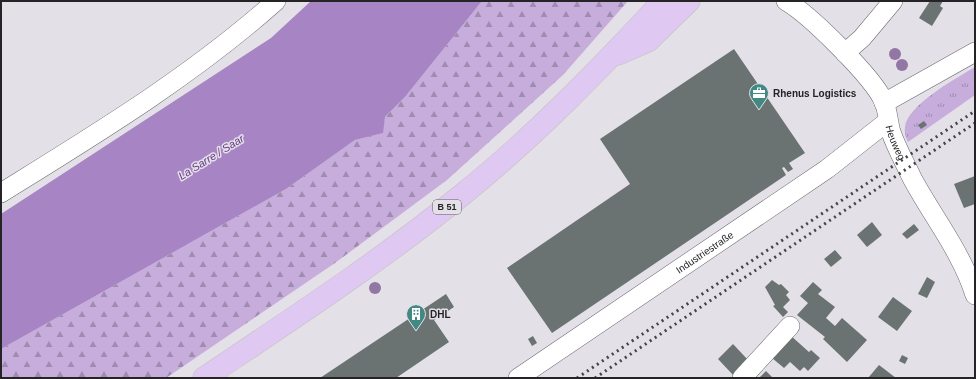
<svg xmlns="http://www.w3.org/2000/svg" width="976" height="379" font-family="Arial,sans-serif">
<defs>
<pattern id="grass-tufts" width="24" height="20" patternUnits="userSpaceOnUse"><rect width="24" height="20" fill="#c6addb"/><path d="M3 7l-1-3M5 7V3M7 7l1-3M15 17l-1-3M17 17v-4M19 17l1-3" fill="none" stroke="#a18cb1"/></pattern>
<pattern id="forest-firs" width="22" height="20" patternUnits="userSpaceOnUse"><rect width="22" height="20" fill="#c6addb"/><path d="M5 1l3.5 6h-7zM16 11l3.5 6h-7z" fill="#a18cb1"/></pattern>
</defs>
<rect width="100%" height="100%" fill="#e4e0e8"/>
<!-- grass -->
<path fill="url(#grass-tufts)" d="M975,67v28l-67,47c-2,-4 -4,-9 -3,-15 2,-22 52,-49 70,-60z"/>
<!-- forest -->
<path fill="url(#forest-firs)" d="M482,1h146l-65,74 -116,105 -112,83 -169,115h-165v-29l285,-160 69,-49 27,-7 3,-16 20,-20z"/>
<!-- water -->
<path fill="#a784c3" d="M311,1h171l-77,96 -20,20 -2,16 -28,7 -69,49 -285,160v-135l270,-176z"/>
<!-- building -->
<g fill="#6a7372">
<path d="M930,1h13l-3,5 3,2 -11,18 -13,-8z"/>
<path d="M734,49l71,104 -16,10 4,6 -5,3 -4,-5 -2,1 4,7 -234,158 -45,-65 123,-84 -30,-45z"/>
<path d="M924,121l3,4 -6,4 -3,-4z"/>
<path d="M975,176v28l-11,4 -10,-24z"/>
<path d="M872,222l10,13 -15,12 -10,-12z"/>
<path d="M914,224l5,6 -12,9 -5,-5z"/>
<path d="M835,250l7,8 -11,9 -7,-8z"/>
<path d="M927,277l8,5 -8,16 -9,-4z"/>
<path d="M772,280l7,5 2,-1 8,8 -3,3 4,5 -7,7 5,5 -5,5 -10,-11 2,-1 -10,-18z"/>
<path d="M813,282l9,8 -4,4 17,13 -9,11 9,8 7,-8 25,22 -20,22 -24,-23 2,-2 -28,-22 11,-12 -8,-7z"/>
<path d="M446,294l8,13 -20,13 15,22 -53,36h-76z"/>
<path d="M893,297l19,14 -15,20 -19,-14z"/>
<path d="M790,335l19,17 2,-2 9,8 -12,13 -4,-4 -4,4 -10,-9 -6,6 -12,-10z"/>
<path d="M533,336l4,7 -5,3 -4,-7z"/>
<path d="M733,344l15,16 -15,15 -15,-16z"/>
<path d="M902,355l6,3 -3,6 -6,-3z"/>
<path d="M879,365l17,13h-28z"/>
<path d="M766,371l7,7h-14z"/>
</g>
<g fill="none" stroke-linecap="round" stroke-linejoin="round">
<!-- minor casing -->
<g stroke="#6d6970" stroke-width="20">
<g id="minor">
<path id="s1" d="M786,1c23,13 88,77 98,101 4,9 4,20 7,30 5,15 14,31 21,46 21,39 50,75 63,117"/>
<path d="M845,53l17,-15 31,-37"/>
<path d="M884,103l91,-51"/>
<path d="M1,193c95,-59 191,-117 275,-192"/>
<path id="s2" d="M518,378l309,-209 61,-48"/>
<path d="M742,378l48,-52"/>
</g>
</g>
<!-- major casing -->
<g stroke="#c2c1c2" stroke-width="23">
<g id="major">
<path d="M618,54l30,-13 41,-40"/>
<path d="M204,378c88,-59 177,-117 259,-184 72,-58 137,-125 200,-193"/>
</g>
</g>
<!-- minor -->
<use href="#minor" stroke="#fff" stroke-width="19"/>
<!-- major -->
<use href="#major" stroke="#dfc8f1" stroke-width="22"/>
<!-- rail -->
<g stroke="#464448" stroke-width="3" stroke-dasharray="2 4" stroke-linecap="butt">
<path d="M577,378l398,-267"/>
<path d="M595,378l380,-255"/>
</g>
</g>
<!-- trees -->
<g fill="#9277a4">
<circle cx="895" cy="54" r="6"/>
<circle cx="902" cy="65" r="6"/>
<circle cx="375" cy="288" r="6"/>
</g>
<!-- icons -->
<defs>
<g id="office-pin" transform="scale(1)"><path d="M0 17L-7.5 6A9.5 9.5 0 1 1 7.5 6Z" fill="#428984" stroke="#e4e0e8"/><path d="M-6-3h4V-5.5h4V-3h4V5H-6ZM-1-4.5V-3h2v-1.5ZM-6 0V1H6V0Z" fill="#fff"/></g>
<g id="building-pin" transform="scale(1)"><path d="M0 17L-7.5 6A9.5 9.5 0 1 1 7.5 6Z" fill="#428984" stroke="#e4e0e8"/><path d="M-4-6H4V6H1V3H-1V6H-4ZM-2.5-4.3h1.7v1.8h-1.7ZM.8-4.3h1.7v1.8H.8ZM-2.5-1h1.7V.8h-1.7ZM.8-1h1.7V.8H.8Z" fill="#fff"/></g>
</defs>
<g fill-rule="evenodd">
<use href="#office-pin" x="759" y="93"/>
<use href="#building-pin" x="416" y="314"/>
</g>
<g text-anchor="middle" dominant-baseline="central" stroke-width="3" stroke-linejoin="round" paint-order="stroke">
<!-- shield labels -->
<rect fill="#e4e0e8" stroke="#5e5c60" stroke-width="1" x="433" y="200" width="28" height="14" rx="3"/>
<g font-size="9" font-weight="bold" fill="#252326">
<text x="447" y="207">B 51</text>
</g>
<!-- poi labels -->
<g font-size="10" font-weight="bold" fill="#252326" stroke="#e4e0e8" text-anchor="start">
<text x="773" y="93">Rhenus Logistics</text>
<text x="430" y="314">DHL</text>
</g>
<!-- street labels -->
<g font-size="10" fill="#252326" stroke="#e4e0e8">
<text stroke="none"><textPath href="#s1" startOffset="184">Heuweg</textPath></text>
<text stroke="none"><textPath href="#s2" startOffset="225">Industriestraße</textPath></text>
</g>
<!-- water labels -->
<g font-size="11" font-style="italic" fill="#673986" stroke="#e4e0e8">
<text transform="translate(211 157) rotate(-32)">La Sarre / Saar</text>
</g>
</g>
<!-- border -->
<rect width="976" height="379" fill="none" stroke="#252326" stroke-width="4"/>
</svg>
